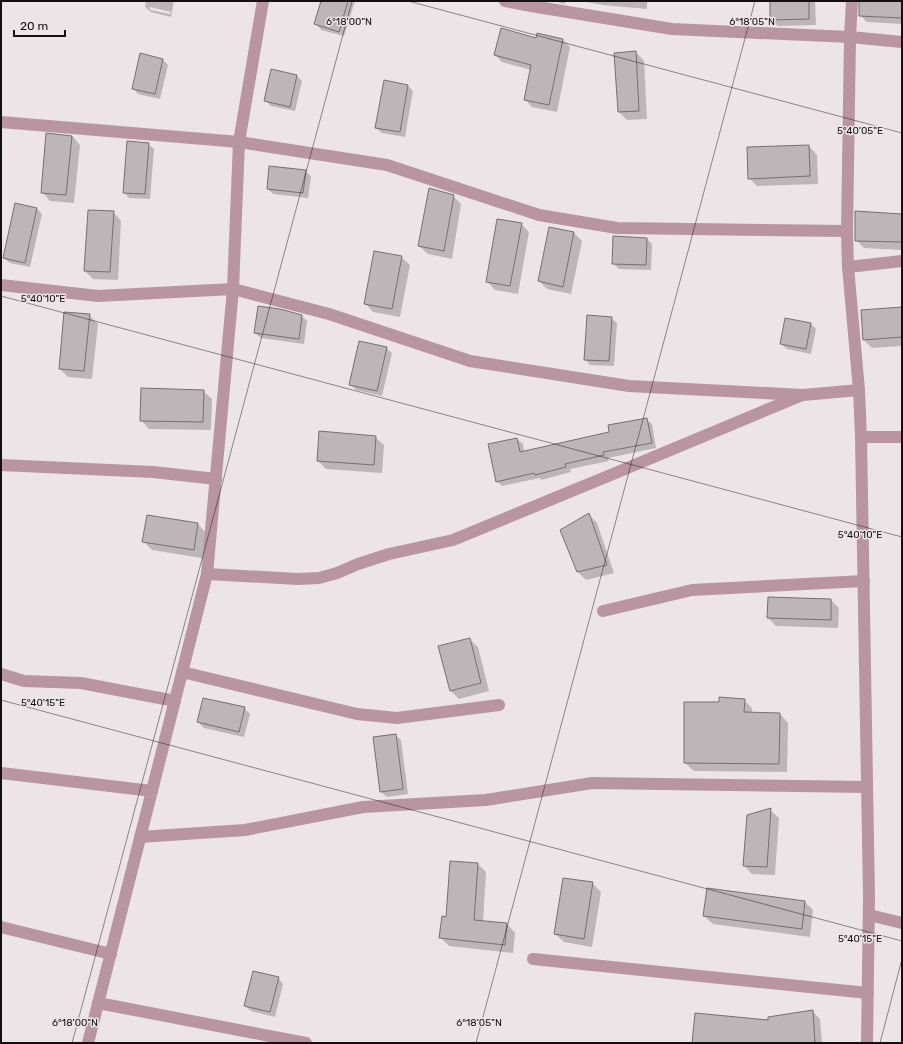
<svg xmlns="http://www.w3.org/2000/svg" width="903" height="1044" font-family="Rubik,sans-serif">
<rect width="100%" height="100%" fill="#ece4e7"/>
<!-- shadow -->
<g fill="#0003" fill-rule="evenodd">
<path d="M146,1h28l-3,16 -20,-5 -6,-5zM150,7l21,5 -1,2 -20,-4z"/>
<path d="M322,1h33l-11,35 -23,-6 -5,-6z"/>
<path d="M555,1h11l-2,3z"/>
<path d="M580,1h67v8l-44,-4z"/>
<path d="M771,1h44l1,24 -38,1 -7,-7z"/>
<path d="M860,1h42v23l-35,-2 -7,-7z"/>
<path d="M537,39h25l8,8 -13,65 -25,-5 -7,-8 6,-29 -29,-8 -7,-7z"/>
<path d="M636,52l8,9 3,58 -20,1 -8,-8z"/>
<path d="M162,59l6,6 -8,34 -22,-5 -5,-6z"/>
<path d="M297,76l5,5 -7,30 -24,-5 -6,-6z"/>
<path d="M408,86l5,5 -8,46 -23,-4 -6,-5z"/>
<path d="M72,136l8,9 -6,58 -24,-2 -8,-9z"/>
<path d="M148,144l6,5 -4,50 -21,-1 -5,-6z"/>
<path d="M809,146l8,9 1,29 -61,2 -8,-8z"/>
<path d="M305,171l6,5 -3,22 -35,-4 -5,-5z"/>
<path d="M453,196l8,8 -9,55 -24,-5 -9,-8z"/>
<path d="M36,208l6,6 -12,53 -20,-4 -6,-5z"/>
<path d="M113,212l8,9 -3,59 -25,-1 -8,-8z"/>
<path d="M902,215v35l-38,-2 -8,-8z"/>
<path d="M521,224l8,8 -11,62 -23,-4 -8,-9z"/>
<path d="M550,228l24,5 8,8 -11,53 -24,-5 -8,-8z"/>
<path d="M647,239l5,5 -1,26 -32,-1 -6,-6z"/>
<path d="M401,257l9,8 -10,52 -27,-5 -8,-9z"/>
<path d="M902,308v38l-30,2 -8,-8z"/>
<path d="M89,315l9,9 -6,55 -24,-2 -8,-8z"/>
<path d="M302,316l5,5 -3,23 -43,-6 -6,-5z"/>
<path d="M611,318l6,5 -3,43 -24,-1 -5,-6z"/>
<path d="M811,324l5,5 -5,25 -24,-5 -6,-5z"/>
<path d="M386,348l6,5 -10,43 -26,-6 -5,-5z"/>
<path d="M203,391l9,8 -1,31 -62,-1 -8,-9z"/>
<path d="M646,419l6,5 4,24 -48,10 1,3 -39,8 1,3 -30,8 -1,-2 -38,8 -5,-5 20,-42 6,5 1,8 86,-20z"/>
<path d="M375,437l9,8 -2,28 -56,-4 -8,-8z"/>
<path d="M589,515l8,8 17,50 -28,7 -8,-8z"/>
<path d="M147,516l51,8 8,9 -4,25 -50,-8 -9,-9z"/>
<path d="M831,600l8,8 -1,20 -62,-2 -8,-8z"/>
<path d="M469,639l9,8 11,44 -30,8 -8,-8z"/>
<path d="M744,700l8,8v6h28l8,9 -1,49 -93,-1 -9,-8 35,-60z"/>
<path d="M244,708l6,6 -6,23 -40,-9 -6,-6z"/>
<path d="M395,735l6,5 7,54 -21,3 -6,-5z"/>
<path d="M770,810l9,8 -4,57 -23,-1 -8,-8z"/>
<path d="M478,864l8,8 -3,50 24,2 8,9 -2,20 -64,-7 -8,-8 6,-20z"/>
<path d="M592,883l9,9 -9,55 -28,-5 -9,-8z"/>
<path d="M708,889l97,13 8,8 -3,27 -97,-13 -9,-8z"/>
<path d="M278,978l5,6 -8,33 -24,-6 -6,-5z"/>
<path d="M812,1011l8,8 2,24h-127l74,-22z"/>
</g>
<!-- building -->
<g fill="#bdb6b9" stroke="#766f71">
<path d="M321,1h27l-9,31 -25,-8z"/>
<path d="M770,1h39v18l-39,1z"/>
<path d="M859,1h43v17l-43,-2z"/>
<path d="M501,28l35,10 1,-5 26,6 -14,66 -25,-5 7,-35 -37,-10z"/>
<path d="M636,51l3,60 -21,1 -4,-59z"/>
<path d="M140,53l23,6 -8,35 -23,-5z"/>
<path d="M271,69l26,6 -7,32 -26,-6z"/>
<path d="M384,80l24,5 -8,47 -25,-4z"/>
<path d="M46,133l26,3 -6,59 -25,-2z"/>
<path d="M127,141l22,2 -4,51 -22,-1z"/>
<path d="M809,145l1,31 -62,3 -1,-32z"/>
<path d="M269,166l37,4 -3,23 -36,-4z"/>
<path d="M429,188l25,7 -10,56 -26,-5z"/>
<path d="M15,203l22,5 -12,55 -22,-5z"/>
<path d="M88,210l26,1 -4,61 -26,-1z"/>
<path d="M855,211l47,3v28l-47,-1z"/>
<path d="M497,219l25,4 -12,63 -24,-4z"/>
<path d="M549,227l25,5 -11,55 -25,-6z"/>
<path d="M613,236l34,2 -1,27 -34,-1z"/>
<path d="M374,251l28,5 -10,53 -28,-5z"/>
<path d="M258,306l22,3 22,6 -3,24 -45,-6z"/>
<path d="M902,307v30l-39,3 -2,-30z"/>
<path d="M64,312l26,2 -6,57 -25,-2z"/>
<path d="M587,315l25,2 -3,44 -25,-1z"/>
<path d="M785,318l26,5 -5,26 -26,-5z"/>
<path d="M359,341l28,6 -10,44 -28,-6z"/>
<path d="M141,388l63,2 -1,32 -63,-1z"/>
<path d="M647,418l5,25 -49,9 1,3 -39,9 1,3 -31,8 -1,-2 -38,9 -8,-38 29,-6 3,14 89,-20 -1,-7z"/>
<path d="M319,431l57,5 -2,29 -57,-4z"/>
<path d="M589,513l18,52 -30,7 -17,-42z"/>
<path d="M147,515l51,8 -4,27 -52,-8z"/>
<path d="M768,597l63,2v21l-64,-2z"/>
<path d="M470,638l11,45 -31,8 -12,-45z"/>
<path d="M719,697l26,2 -1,13 36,1 -1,51 -95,-1v-61h35z"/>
<path d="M203,698l42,9 -6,25 -42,-10z"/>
<path d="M396,734l7,55 -23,3 -7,-55z"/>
<path d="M771,808l-4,59 -24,-1 4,-51z"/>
<path d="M450,861l28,2 -4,57 33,3 -2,22 -66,-7 3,-22 4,1z"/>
<path d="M563,878l30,4 -9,57 -30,-5z"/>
<path d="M707,888l98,13 -3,28 -99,-13z"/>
<path d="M253,971l26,6 -9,35 -26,-6z"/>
<path d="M813,1010l2,33h-123l3,-30 73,7v-3z"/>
</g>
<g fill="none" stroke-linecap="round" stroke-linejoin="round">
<!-- minor -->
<g stroke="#b995a2" stroke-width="12">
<path d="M505,1l26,5 141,23 178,8 52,5"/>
<path d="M852,1l-2,36 -3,194 1,36 11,123 2,47 8,460 -2,146"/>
<path d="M1,122l238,20 148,23 152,50 78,13 230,3"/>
<path d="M848,267l54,-6"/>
<path d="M1,285l97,11 135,-7 96,25 141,47 159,25 174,9 56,-5"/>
<path d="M861,437h41"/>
<path d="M1,465l152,7 63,7"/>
<path d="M207,574l91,5 21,-1 18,-5 21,-9 31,-10 64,-14 160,-66 187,-78"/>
<path d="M603,611l89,-21 172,-9"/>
<path d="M182,672l175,42 40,4 102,-13"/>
<path d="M1,674l23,7 57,2 94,18"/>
<path d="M1,773l151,18"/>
<path d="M140,837l105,-7 118,-23 123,-7 106,-17 275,4"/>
<path d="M869,915l33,8"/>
<path d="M1,927l110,27"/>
<path d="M533,959l335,34"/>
<path d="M98,1003l208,40"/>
<path d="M88,1043l119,-469 26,-285 6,-147 24,-141"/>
</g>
</g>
<!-- ticks -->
<path fill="none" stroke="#131011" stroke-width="1" stroke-opacity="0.45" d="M408,1l494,132M1,296l901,241M1,700l901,241M72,1043l280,-1042M476,1043l279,-1042M880,1043l22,-84"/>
<g font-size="10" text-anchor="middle" fill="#131011" stroke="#ece4e7" stroke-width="3" stroke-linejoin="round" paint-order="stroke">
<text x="349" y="25">6°18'00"N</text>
<text x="752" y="25">6°18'05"N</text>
<text x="860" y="134">5°40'05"E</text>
<text x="43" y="302">5°40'10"E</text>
<text x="860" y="538">5°40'10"E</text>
<text x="43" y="706">5°40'15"E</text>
<text x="860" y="942">5°40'15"E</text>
<text x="75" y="1026">6°18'00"N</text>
<text x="479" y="1026">6°18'05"N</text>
</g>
<!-- border -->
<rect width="903" height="1044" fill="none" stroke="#131011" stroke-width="4"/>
<!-- scale -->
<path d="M14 30v6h51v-6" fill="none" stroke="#131011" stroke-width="2"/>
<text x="20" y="30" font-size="12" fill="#131011" stroke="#ece4e7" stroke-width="3" paint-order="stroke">20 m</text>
</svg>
